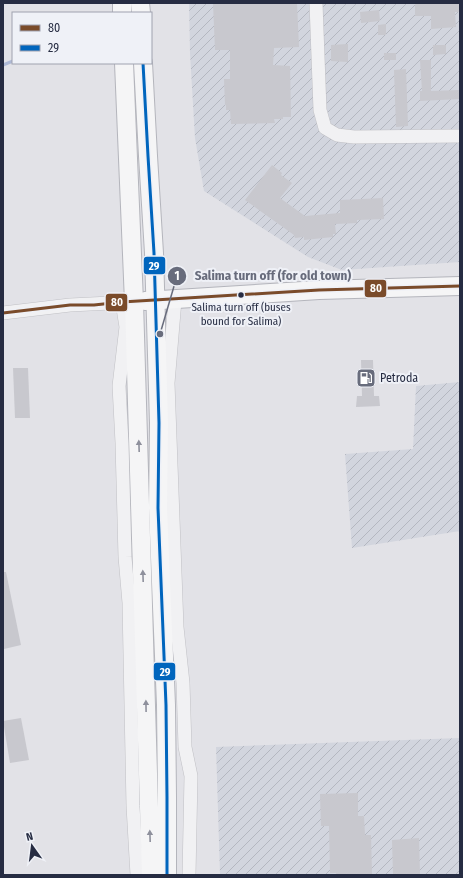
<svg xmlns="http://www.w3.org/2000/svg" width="463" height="878" font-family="'Fira Sans Condensed',sans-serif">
<defs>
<pattern id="industrial-furrows" width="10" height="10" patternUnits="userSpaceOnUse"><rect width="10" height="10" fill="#d2d5de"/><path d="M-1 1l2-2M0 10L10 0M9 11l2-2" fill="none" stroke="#b4b7c0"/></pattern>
</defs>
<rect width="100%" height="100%" fill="#e2e2e7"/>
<g fill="url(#industrial-furrows)">
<polygon points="189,3 460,3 460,262 342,270 308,257 204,191 195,138 190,53"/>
<polygon points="460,382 460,531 352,548 345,454 413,449 416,386"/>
<polygon points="460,738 460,875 220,875 216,747"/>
</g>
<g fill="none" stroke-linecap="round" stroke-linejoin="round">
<polyline stroke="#aeb9d5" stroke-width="3" points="3,65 13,61"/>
</g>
<g fill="#c8c8ce">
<polygon points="213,3 297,3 299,47 274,48 273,65 290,66 291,117 283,117 283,119 274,119 275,123 231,124 230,110 226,110 226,105 225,105 224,79 230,79 230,50 215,50"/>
<polygon points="415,3 460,3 460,12 455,12 456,27 431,29 431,16 415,16"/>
<polygon points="379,10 380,21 361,23 360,12"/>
<polygon points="386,24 386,35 378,35 378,25"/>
<polygon points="348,44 348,62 331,61 331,45"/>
<polygon points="433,45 446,45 446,54 433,55"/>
<rect x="384" y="53" width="12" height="7"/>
<polygon points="420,60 431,60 431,91 460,90 460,99 420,101 420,91 422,91"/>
<polygon points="406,69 408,126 396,127 394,70"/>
<polygon points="272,165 282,173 281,175 292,183 280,198 305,216 340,213 340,200 383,198 384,219 357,220 357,223 335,224 336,234 333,234 333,237 304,240 304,237 295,238 294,235 245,200"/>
<polygon points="361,360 373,360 374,396 379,396 380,406 356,407 357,396 362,396"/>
<polygon points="13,368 28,368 30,418 15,418"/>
<polygon points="3,572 6,572 21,645 4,649"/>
<polygon points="21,718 29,760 10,763 3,721"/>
<polygon points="358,793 358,816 364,816 365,835 371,835 372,875 336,875 336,873 330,873 329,826 321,826 320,794"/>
<polygon points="419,838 420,875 393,875 392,840"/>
</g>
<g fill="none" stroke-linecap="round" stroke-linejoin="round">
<defs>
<g id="minor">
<polyline points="316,3 320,110 325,128 337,135 354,137 460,136"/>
<polyline points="175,300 168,383 177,627 183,683 185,747 191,776 189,875"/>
<polyline points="122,302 126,327 119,386 122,443 125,557 129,603 133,806 137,875"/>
<polyline points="3,313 70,305 131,302"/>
</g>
<g id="highway">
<polyline points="122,3 122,13"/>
<polyline points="140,3 141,13"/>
<polyline points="124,63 134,302 151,875"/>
<polyline points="143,63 148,156 154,253 159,423 158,508 166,705 167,797 167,875"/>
<polyline points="145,301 319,290 460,286"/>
</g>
</defs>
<use href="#minor" stroke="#c0c0c5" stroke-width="14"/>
<use href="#highway" stroke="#b4b5bc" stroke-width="20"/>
<use href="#minor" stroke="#f1f1f3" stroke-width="13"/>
<use href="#highway" stroke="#f5f5f6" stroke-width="18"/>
<defs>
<polyline id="bus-1" points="3,313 70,305 94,305 122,302 319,290 460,286"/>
<polyline id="bus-2" points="143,63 148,156 154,253 159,423 158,508 166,705 167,797 167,875"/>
</defs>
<use href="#bus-1" stroke="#eff1f7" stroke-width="6"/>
<use href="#bus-2" stroke="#eff1f7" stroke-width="6"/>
<use href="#bus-1" stroke="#7a4b2a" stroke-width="3"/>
<use href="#bus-2" stroke="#0065bd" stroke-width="3"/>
</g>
<defs><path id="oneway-solid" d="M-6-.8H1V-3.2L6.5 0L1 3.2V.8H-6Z"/></defs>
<g fill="#8e909c">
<use href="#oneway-solid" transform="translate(139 446) rotate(-92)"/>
<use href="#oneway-solid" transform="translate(143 576) rotate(-92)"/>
<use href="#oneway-solid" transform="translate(146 706) rotate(-91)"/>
<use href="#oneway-solid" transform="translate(150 836) rotate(-92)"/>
</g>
<defs>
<symbol id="fuel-square" viewBox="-11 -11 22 22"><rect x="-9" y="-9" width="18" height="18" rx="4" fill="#686c7c" stroke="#eff1f7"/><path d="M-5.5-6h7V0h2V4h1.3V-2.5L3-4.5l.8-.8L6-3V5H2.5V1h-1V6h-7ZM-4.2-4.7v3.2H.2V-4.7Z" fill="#fff"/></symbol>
</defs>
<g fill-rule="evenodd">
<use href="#fuel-square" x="355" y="367" width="22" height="22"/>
</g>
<circle fill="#262c42" stroke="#eff1f7" stroke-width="1.5" cx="241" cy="295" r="3.5"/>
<g text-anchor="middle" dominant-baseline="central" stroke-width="4" stroke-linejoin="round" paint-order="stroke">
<g font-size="11" fill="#262c42" stroke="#eff1f7">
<text x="241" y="307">Salima turn off (buses<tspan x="241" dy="14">bound for Salima)</tspan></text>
</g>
<g font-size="12" fill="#262c42" stroke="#eff1f7" text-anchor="start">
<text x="380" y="378">Petroda</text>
</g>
</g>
<path fill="none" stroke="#686c7c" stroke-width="1.5" d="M160 334L177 276"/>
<g fill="#686c7c" stroke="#eff1f7" stroke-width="1.5">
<circle cx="160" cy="334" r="4"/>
<circle cx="177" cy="276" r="10"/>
</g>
<g font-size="12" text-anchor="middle" font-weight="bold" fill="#fff">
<text x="177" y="280">1</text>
</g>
<g font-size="13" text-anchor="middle" font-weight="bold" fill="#686c7c" stroke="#eff1f7" stroke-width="4" stroke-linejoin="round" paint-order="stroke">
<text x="273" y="280">Salima turn off (for old town)</text>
</g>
<g stroke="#eff1f7" stroke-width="1.5">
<rect x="143" y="256" width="23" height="19" rx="4" fill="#0065bd"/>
<rect x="364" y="279" width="23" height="19" rx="4" fill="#7a4b2a"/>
<rect x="105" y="293" width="23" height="19" rx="4" fill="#7a4b2a"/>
<rect x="153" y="662" width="23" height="19" rx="4" fill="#0065bd"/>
</g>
<g font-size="11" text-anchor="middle" font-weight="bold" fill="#fff">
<text x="154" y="270">29</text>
<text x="376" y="292">80</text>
<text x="117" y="306">80</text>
<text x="165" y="676">29</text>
</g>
<rect width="463" height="878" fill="none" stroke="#262c42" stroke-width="8"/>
<rect x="12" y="12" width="140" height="52" fill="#eff1f7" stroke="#9fa2af"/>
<rect x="20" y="25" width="20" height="6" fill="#7a4b2a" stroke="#9fa2af"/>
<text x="48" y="32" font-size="12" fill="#262c42">80</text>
<rect x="20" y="45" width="20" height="6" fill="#0065bd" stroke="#9fa2af"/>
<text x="48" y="52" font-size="12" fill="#262c42">29</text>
<g transform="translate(32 846) rotate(346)" stroke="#eff1f7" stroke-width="3" paint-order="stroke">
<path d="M0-3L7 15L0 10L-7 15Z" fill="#262c42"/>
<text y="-6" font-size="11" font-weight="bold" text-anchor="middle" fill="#262c42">N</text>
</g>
</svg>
